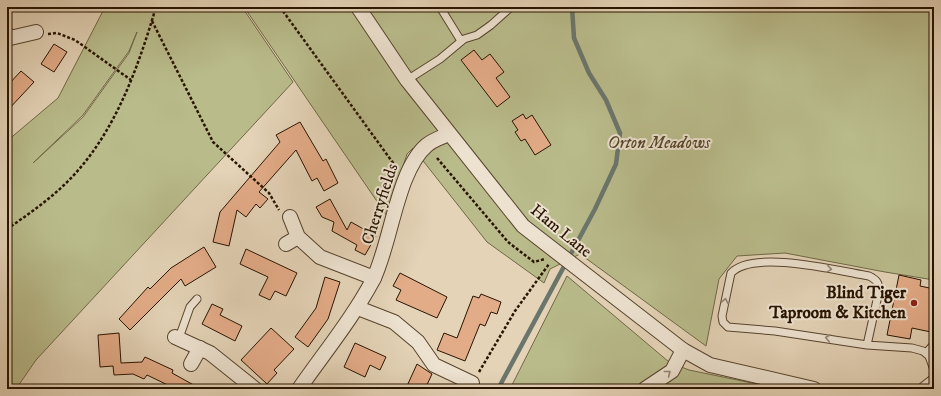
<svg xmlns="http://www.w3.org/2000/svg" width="941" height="396" font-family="'IM FELL DW Pica',serif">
<rect width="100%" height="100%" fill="#e4d3b7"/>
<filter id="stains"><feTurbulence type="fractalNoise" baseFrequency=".005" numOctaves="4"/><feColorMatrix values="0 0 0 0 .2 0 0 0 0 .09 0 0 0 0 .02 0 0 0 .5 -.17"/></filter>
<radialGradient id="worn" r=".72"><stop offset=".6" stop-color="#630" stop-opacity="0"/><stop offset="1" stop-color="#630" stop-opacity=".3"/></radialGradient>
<g fill="#b9bb8b" stroke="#706846" fill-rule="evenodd">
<path d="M 105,7 L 242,7 L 293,82 L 36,360 L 16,389 L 7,389 L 7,141 L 58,98 ZM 137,32 L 129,53 L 83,117 L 33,163 L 83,115 L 129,51 Z"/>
<polygon points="244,7 934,7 934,280 885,272 785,253 737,256 719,279 706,346 580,254 550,269 544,283 487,242 413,148 407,154 387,216"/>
<polygon points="567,276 669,362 689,370 781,389 510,389"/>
</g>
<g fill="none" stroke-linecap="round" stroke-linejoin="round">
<polyline stroke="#6a766c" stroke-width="4.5" points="498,389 595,209 616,164 620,133 606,100 589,73 574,38 572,7"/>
</g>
<g fill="#e3ac88" stroke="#281400">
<polygon points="54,44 67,52 54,72 41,64"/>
<polygon points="474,50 482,60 490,54 504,72 496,78 510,97 497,107 461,60"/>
<polygon points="21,71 34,82 7,111 7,86"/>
<polygon points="523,114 526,119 532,115 551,145 535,155 525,139 521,141 515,132 518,130 512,121"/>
<polygon points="300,122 323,161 326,159 338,183 324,191 317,178 312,181 296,150 259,192 268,199 260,208 256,204 246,217 237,210 229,246 213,242 220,212 280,142 276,135"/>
<polygon points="330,199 347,230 351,222 376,236 365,255 355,250 357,245 332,231 334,222 322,217 316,207"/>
<polygon points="204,247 216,267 185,286 181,279 130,330 119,319 148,287 150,289 171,268"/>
<polygon points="246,249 297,273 286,296 275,291 270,300 259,295 268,277 240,264"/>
<polygon points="400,273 447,297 437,318 396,300 401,290 393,286"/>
<polygon points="899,275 921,280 920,286 934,289 934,317 931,332 912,328 910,339 887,335"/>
<polygon points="325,277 340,282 328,319 308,347 295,337 316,308"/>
<polygon points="481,294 501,302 497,314 491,312 485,326 480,324 465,361 437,350 444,333 457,338 473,296 479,298"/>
<polygon points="212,304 223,309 220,315 242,326 235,341 202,324"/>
<polygon points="271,328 294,349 274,370 277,373 267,384 241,360"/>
<polygon points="119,333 121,363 142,362 145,357 173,370 172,373 201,389 176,389 147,375 144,379 133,374 114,375 113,366 100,367 98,335"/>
<polygon points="355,343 386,357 380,370 370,365 365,377 344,367"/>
<polygon points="417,364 432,374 425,389 414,389 407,386"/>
</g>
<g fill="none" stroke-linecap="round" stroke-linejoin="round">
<defs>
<g id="lane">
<polyline points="440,7 461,41"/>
<polyline points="407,80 440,59 464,39 477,35 491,25 511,7"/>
<polyline points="179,338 190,307 197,299"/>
<path d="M 867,345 L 879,291 C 879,283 877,280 869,276 C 839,271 753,249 731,273 L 722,316 L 723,322 L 728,327 L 775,331 L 867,345 L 912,348 L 923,351 L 929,356 L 934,370"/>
<polyline points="926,353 934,344"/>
</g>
<g id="street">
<polyline points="358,7 407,80 523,226 683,350 710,365 814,389"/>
<polyline points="7,34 10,38 36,32"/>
<polyline points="290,217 298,237 320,257 374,278"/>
<polyline points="286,244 298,237"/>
<polyline points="358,308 394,322 418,342 434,365 472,383"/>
<polyline points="175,337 210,353 255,389"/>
<polyline points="191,364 200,348"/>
<path d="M 299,389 C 324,353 352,319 373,280 C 391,244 397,170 427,145 C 433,140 442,137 449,134"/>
<polyline points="645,389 672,371 683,350"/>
<polyline points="925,389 934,382"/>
</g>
</defs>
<use href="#lane" stroke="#57442e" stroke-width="9"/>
<use href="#street" stroke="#57442e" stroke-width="16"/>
<g stroke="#281400" stroke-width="2.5" stroke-dasharray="3 2" stroke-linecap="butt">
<polyline points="280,7 396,167"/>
<polyline points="152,21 213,142 269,193 279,210"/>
<polyline points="48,34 57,33 75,40 131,80"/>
<polyline points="437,158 508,242 534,262 545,259"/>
<polyline points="7,217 13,225"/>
<path d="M 7,229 C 26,216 46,202 63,186 C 113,139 137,71 156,7"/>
<polyline points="479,372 515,311 549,264"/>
</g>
<use href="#lane" stroke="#ede2d0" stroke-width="7"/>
<use href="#street" stroke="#ede2d0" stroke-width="14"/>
</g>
<defs><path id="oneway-chevron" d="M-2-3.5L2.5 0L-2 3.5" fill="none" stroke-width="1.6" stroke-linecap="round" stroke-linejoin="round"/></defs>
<g stroke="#948572">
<use href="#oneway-chevron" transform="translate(829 269) rotate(9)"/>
<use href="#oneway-chevron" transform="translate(725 301) rotate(-79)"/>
<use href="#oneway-chevron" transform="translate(828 338) rotate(-170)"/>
<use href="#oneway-chevron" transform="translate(668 373) rotate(-38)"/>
</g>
<circle fill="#8f2418" stroke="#ede2d0" stroke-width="1.5" cx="914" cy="303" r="4"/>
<g text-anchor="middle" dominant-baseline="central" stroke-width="4" stroke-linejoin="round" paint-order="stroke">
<g font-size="17" font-style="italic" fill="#54462a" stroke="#ede2d0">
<text x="659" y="143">Orton Meadows</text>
</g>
<g font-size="17" fill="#281400" stroke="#ede2d0">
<text transform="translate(380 204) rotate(-72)">Cherryfields</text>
<text transform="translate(561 231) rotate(39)">Ham Lane</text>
</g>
<g font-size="17" font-weight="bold" fill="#281400" stroke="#ede2d0" text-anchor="end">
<text x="906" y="293">Blind Tiger<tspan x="906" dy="20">Taproom &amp; Kitchen</tspan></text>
</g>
</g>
<rect width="941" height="396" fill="none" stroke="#e4d3b7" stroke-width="24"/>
<rect x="8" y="8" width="925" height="380" fill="none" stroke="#281400" stroke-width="2"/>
<rect x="12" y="12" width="917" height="372" fill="none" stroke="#281400"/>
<rect width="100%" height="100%" filter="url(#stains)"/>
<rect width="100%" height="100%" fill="url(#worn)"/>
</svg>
